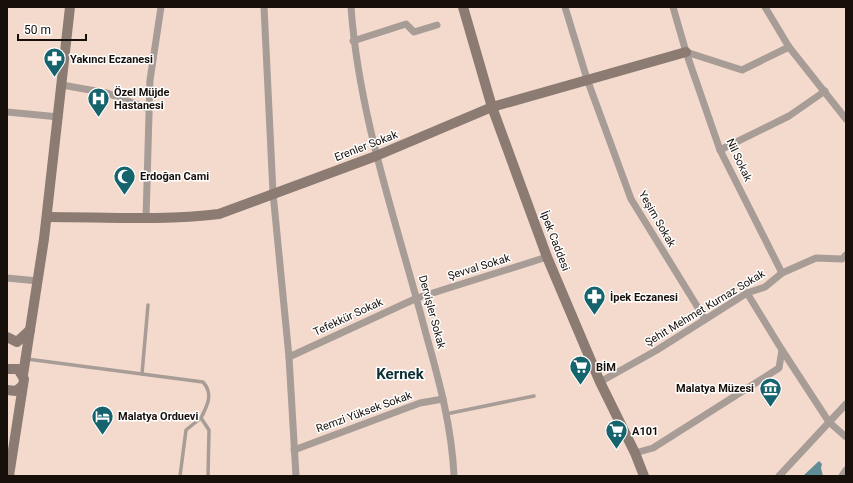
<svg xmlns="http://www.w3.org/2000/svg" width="853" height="483" font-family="Roboto,sans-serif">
<rect width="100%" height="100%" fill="#f4dacc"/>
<polygon fill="#618d98" points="819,461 822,464 821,468 823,476 803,476"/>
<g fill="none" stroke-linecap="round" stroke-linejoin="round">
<g stroke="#a79c96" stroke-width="3.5">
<path d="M 27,359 L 203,382 C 214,394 207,406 201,418"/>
<polyline points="142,374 148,305"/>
<polyline points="446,414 534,396"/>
<polyline points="180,476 186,430 201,418 209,430 208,476"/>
</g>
<g stroke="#a79c96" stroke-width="7">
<polyline points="264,7 273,193 289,357 296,476"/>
<path d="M 351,7 C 359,119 398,226 426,334 C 439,380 452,428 454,476"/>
<polyline points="565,7 587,79 631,199 705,319"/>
<polyline points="673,7 686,52 720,150 782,273"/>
<polyline points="765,7 789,47 846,119"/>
<polyline points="353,41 406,24 414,32 437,25"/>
<polyline points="686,52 742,70 789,47"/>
<polyline points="62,85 107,93 149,109"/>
<polyline points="7,112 59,117"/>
<polyline points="720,150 789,116 825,91"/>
<polyline points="146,218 150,80 161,7"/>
<polyline points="7,278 38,281"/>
<polyline points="782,350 829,422 846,437"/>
<polyline points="289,357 417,298 547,257"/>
<polyline points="600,382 657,350 747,293 765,287 782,273 816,258 842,259 846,255"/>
<polyline points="294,450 420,403 443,399"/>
<polyline points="635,453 653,448 779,368 782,350 747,293"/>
<polyline points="779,476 846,404"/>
<polyline points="842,476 846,470"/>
</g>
<g stroke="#8b7b72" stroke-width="10">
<polyline points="463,7 492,107 547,257 600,382 635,453 644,476"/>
<path d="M 47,217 C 104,217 162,221 219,214 L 376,156 L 492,107 L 686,52"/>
<polyline points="7,337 17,342 30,330"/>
<polyline points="7,369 18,369 24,379 9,476"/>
<polyline points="23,375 44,239 70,7"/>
<polyline points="7,390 16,391 22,386"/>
</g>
</g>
<defs>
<symbol id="pharmacy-pin" viewBox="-11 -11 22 30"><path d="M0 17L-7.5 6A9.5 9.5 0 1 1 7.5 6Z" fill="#15636c" stroke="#fff"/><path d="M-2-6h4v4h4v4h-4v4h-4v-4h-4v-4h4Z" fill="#fff"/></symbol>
<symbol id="hospital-pin" viewBox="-11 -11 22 30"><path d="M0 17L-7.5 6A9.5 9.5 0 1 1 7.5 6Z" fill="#15636c" stroke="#fff"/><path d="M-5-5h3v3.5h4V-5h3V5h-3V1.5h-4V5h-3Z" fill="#fff"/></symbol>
<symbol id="mosque-pin" viewBox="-11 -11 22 30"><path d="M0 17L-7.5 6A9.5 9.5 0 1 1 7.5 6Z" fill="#15636c" stroke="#fff"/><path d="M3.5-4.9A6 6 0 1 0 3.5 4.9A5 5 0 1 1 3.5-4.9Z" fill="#fff"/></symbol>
<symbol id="supermarket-pin" viewBox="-11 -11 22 30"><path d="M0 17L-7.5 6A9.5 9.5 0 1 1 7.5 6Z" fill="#15636c" stroke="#fff"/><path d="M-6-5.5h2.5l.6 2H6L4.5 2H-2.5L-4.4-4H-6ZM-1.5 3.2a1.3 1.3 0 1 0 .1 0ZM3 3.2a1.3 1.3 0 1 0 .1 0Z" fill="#fff"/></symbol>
<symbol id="museum-pin" viewBox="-11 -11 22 30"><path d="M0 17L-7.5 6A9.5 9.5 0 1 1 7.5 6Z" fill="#15636c" stroke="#fff"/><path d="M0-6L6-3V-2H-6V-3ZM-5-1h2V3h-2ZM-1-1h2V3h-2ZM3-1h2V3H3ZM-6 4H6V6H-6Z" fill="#fff"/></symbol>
<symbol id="hotel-pin" viewBox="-11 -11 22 30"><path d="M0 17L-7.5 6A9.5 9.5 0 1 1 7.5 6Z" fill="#15636c" stroke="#fff"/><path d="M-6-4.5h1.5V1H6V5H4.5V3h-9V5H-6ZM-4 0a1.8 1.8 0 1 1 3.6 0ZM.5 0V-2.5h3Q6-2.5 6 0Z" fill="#fff"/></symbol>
</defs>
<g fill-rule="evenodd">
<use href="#pharmacy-pin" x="42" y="46" width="25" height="34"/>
<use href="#hospital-pin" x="86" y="86" width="25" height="34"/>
<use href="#mosque-pin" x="112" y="164" width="25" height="34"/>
<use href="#pharmacy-pin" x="582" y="284" width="25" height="34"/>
<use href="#supermarket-pin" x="568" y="354" width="25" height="34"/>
<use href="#museum-pin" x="758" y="376" width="25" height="34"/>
<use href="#hotel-pin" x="90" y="404" width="25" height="34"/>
<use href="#supermarket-pin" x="604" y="418" width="25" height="34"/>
</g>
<g text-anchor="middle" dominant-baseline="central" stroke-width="3" stroke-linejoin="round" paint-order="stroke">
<g font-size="11" font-weight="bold" fill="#170f0a" stroke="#fff" text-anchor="start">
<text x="70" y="59">Yakıncı Eczanesi</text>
<text x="114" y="92">Özel Müjde<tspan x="114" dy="13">Hastanesi</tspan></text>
<text x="140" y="176">Erdoğan Cami</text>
<text x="610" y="297">İpek Eczanesi</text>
<text x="596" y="367">BİM</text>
<text x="754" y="388" text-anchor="end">Malatya Müzesi</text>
<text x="118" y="416">Malatya Orduevi</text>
<text x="632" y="431">A101</text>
</g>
<g font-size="11" fill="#170f0a" stroke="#fff">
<text transform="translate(366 146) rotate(-21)">Erenler Sokak</text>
<text transform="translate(739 160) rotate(65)">Nil Sokak</text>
<text transform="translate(657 219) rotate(60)">Yeşim Sokak</text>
<text transform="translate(555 241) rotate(69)">İpek Caddesi</text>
<text transform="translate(479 267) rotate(-17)">Şevval Sokak</text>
<text transform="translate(705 308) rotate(-31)">Şehit Mehmet Kurnaz Sokak</text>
<text transform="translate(432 312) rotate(75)">Dervişler Sokak</text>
<text transform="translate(348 317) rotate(-25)">Tefekkür Sokak</text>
<text transform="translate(364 412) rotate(-20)">Remzi Yüksek Sokak</text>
</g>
<g font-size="15" font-weight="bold" fill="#0d3035" stroke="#fff">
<text x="400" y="374">Kernek</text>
</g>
</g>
<rect width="853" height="483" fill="none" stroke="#170f0a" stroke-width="16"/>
<path d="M18 34v6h68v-6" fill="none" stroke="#170f0a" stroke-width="2"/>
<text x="24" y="34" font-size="12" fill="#170f0a" stroke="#ffffff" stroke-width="3" paint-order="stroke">50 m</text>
</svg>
